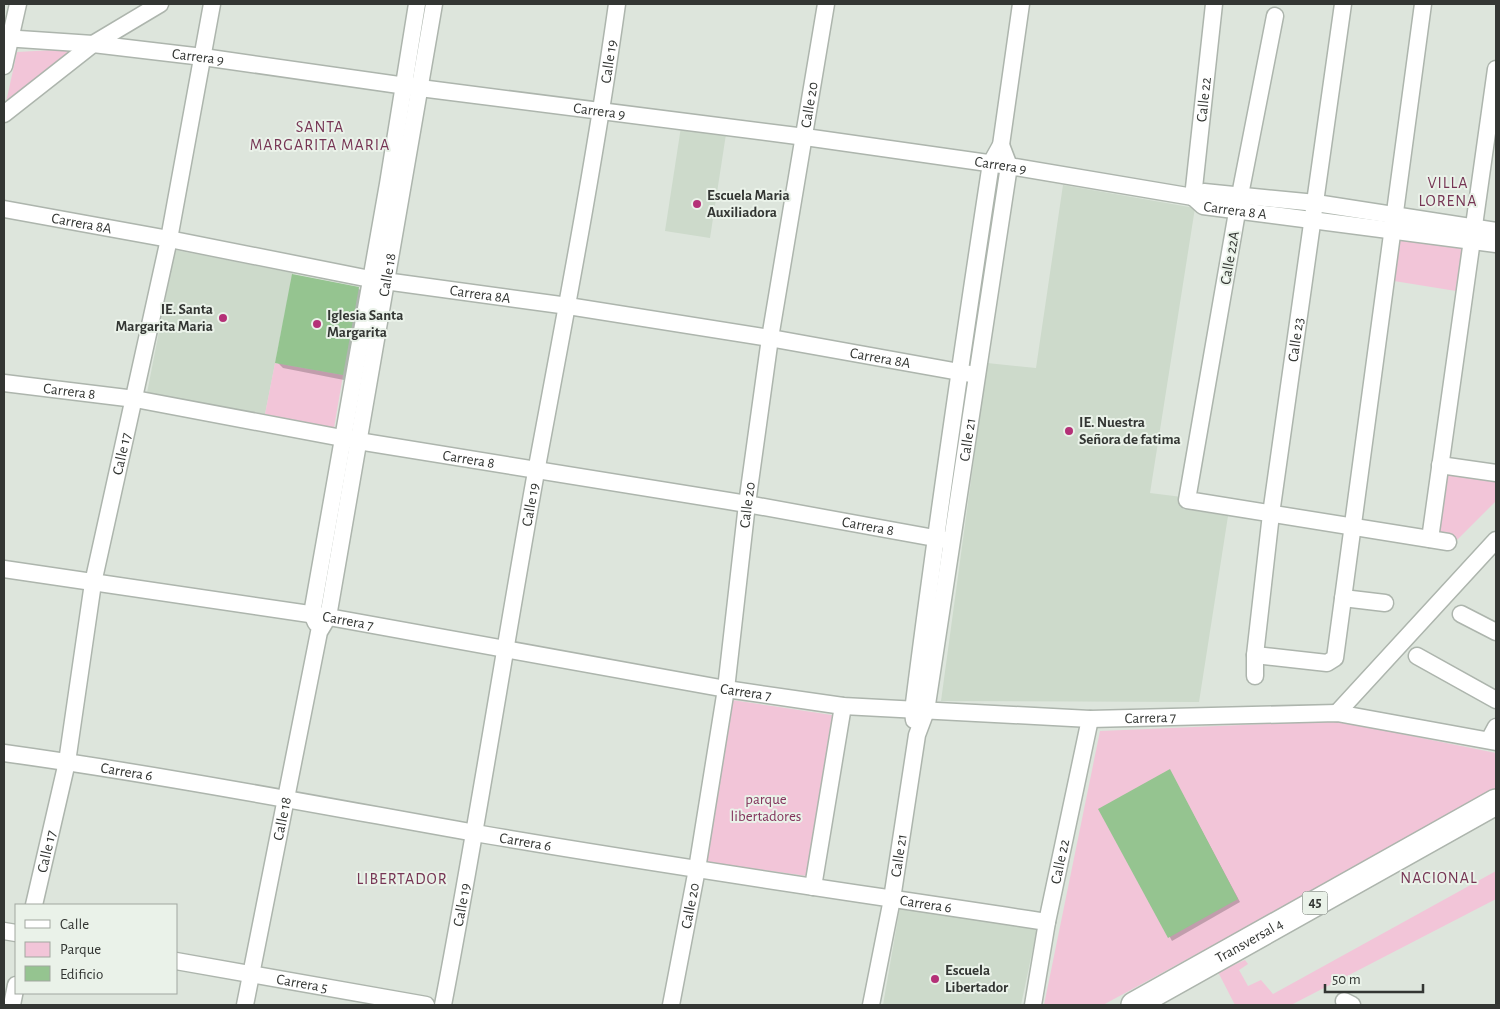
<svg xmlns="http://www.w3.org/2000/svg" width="1500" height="1009" font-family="'Alegreya Sans',sans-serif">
<rect width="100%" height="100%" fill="#dde5dc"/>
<g fill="#cddacb">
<polygon points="681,127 726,134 710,238 665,231"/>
<polygon points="1063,185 1195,208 1150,493 1182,497 1183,509 1228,516 1199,702 941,701 987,363 1036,368"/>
<polygon points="175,250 293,273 265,414 147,393"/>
<polygon points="900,907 1037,929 1021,1005 883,1005"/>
</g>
<g fill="#f2c5d8">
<polygon points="72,49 5,107 17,52"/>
<polygon points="1401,232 1463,241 1456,291 1394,281"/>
<polygon points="275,363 343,375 334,428 265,414"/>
<polygon points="1447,472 1496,482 1496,501 1456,541 1436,537"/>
<polygon points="732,700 832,715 807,876 706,862"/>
<polygon points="1337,721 1496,753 1496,791 1103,1005 1044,1005 1100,731"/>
<polygon points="1496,871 1496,899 1291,1005 1235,1005 1218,972 1245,960 1248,964 1239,970 1248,986 1261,980 1273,994"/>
</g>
<g fill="#0003">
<polygon points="358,288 365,295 349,381 283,368 277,362"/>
<polygon points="1170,771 1240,902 1172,941 1100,810"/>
</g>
<g fill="#95c490">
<polygon points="292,274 359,287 343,375 275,363"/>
<polygon points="1170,769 1238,899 1168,938 1098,809"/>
</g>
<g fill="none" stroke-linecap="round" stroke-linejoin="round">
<defs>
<g id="minor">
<polyline points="1275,16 1240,195 1187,500 1448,542"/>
<path id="s1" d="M 4,38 L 93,44 L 203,57 L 420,88 L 805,137 L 1009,166 L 1193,197"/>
<polyline points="4,66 18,4"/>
<polyline points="4,114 93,44 160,4"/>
<path id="s2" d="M 1193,197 L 1203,206 L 1496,244"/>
<polyline points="1193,197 1204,192 1316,203 1496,231"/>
<path id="s3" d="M 1193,197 L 1214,4"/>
<path id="s4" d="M 4,209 L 169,239 L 370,279 L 568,306 L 770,338 L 976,375"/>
<path id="s5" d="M 4,383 L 135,399 L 358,441 L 747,504 L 951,541"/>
<polyline points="1440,465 1496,473"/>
<polyline points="1430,539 1496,69"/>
<path id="s6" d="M 4,569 L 323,616 L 726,689 L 843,706 L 1090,719 L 1337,713 L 1496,742"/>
<polyline points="1343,598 1385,603"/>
<polyline points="1461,614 1496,632"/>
<polyline points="316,623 312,614 388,184 417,4"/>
<polyline points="1255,655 1327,663 1335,658 1423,4"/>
<polyline points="1417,656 1496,700"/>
<path id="s7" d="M 1255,676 L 1255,655 L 1271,514 L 1343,4"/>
<polyline points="1337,713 1496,540"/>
<path d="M 914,720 L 913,711 C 936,528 963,346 991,163 L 1001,145 L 1021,4"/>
<polyline points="1489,740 1496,727"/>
<path id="s8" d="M 4,753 C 162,775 318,805 475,833 C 665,866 857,893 1047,922"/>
<polyline points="813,887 843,706"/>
<path id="s9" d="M 34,905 L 67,762 L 93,583 L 169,239 L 212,4"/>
<polyline points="4,931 16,933"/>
<path id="s10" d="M 176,961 L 426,1005"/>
<polyline points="1344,1001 1352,1005"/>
<polyline points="12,1005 16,985"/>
<path id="s11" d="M 245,1005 L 319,632 L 328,617 L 434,4"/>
<path id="s12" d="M 443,1005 C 477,828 504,650 536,472 C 565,316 595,161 617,4"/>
<path id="s13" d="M 671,1005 L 697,869 L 726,689 L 747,504 L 770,338 L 826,4"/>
<path id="s14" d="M 871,1005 L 892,899 L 917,735 L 926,711 L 1009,166 L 1001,145"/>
<path id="s15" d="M 1033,1005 L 1047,922 L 1090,719"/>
</g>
<g id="primary">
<path id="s16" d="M 1134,1005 L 1496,802"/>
</g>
</defs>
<use href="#minor" stroke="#adb5ad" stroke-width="19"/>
<use href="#primary" stroke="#adb5ad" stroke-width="28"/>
<use href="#minor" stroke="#fff" stroke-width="16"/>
<use href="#primary" stroke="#fff" stroke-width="25"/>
</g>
<g fill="#b43077" stroke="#eaf2e9" stroke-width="2">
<circle cx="697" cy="204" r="5"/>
<circle cx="223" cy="318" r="5"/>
<circle cx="317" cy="324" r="5"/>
<circle cx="1069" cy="431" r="5"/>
<circle cx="935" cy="979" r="5"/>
</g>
<g text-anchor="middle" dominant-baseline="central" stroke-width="4" stroke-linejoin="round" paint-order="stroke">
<rect fill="#eaf2e9" stroke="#6a6e6a" stroke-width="1" x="1302.5" y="891.5" width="25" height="23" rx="4"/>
<g font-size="14" font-weight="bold" fill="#333633">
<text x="1315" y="903">45</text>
</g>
<g font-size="15" fill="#333633" stroke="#eaf2e9">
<text stroke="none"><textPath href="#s1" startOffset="195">Carrera 9</textPath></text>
<text stroke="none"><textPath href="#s12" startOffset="958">Calle 19</textPath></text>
<text stroke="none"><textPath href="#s3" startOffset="98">Calle 22</textPath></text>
<text stroke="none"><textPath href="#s13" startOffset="911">Calle 20</textPath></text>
<text stroke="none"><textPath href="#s1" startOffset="600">Carrera 9</textPath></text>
<text stroke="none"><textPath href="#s1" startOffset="1005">Carrera 9</textPath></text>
<text stroke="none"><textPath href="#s2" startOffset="46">Carrera 8 A</textPath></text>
<text stroke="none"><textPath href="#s4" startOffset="79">Carrera 8A</textPath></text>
<text transform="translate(1230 258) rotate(-80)">Calle 22A</text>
<text stroke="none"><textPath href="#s11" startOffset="745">Calle 18</textPath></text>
<text stroke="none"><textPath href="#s4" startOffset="484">Carrera 8A</textPath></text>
<text stroke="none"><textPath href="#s7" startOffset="339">Calle 23</textPath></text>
<text stroke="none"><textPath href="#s4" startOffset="889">Carrera 8A</textPath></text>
<text stroke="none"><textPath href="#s5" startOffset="66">Carrera 8</textPath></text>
<text stroke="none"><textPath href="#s14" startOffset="574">Calle 21</textPath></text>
<text stroke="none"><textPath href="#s9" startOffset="460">Calle 17</textPath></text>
<text stroke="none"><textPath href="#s5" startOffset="471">Carrera 8</textPath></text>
<text stroke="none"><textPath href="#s13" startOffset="506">Calle 20</textPath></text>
<text stroke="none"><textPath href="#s12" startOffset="508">Calle 19</textPath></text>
<text stroke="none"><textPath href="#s5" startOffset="876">Carrera 8</textPath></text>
<text stroke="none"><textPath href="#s6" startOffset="348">Carrera 7</textPath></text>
<text stroke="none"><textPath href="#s6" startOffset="752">Carrera 7</textPath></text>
<text stroke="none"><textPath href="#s6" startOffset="1158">Carrera 7</textPath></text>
<text stroke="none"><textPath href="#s8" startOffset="124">Carrera 6</textPath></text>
<text stroke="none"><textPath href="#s11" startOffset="190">Calle 18</textPath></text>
<text stroke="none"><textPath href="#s8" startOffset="529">Carrera 6</textPath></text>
<text stroke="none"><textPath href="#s9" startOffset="55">Calle 17</textPath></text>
<text stroke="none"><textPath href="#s14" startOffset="152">Calle 21</textPath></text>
<text stroke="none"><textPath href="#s15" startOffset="146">Calle 22</textPath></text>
<text stroke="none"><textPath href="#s12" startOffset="102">Calle 19</textPath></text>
<text stroke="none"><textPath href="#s8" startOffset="934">Carrera 6</textPath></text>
<text stroke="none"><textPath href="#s13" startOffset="101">Calle 20</textPath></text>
<text stroke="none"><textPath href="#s16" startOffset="132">Transversal 4</textPath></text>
<text stroke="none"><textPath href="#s10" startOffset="128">Carrera 5</textPath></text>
</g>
<g font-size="15" font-weight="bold" fill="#333633" stroke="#eaf2e9" text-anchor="start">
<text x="707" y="195">Escuela Maria<tspan x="707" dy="17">Auxiliadora</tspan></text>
<text x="213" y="309" text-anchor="end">IE. Santa<tspan x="213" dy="17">Margarita Maria</tspan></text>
<text x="327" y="315">Iglesia Santa<tspan x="327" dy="17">Margarita</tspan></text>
<text x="1079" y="422">IE. Nuestra<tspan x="1079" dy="17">Señora de fatima</tspan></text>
<text x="945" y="970">Escuela<tspan x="945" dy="17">Libertador</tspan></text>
</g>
<g font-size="15" fill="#83345c" stroke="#eaf2e9">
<text x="766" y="799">parque<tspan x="766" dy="17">libertadores</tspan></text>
</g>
<g font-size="16" letter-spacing="1" fill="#763554" stroke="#eaf2e9">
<text x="320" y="127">SANTA<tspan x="320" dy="18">MARGARITA MARIA</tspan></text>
<text x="1448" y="183">VILLA<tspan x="1448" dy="18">LORENA</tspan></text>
<text x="1439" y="878">NACIONAL</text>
<text x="402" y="879">LIBERTADOR</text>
</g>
</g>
<rect width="1500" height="1009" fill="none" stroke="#333633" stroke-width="10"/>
<rect x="15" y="904" width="162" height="90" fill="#eaf2e9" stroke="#a1a7a0"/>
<rect x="25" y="920" width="25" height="8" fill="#ffffff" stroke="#a1a7a0"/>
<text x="60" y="929" font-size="15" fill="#333633">Calle</text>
<rect x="25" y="942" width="25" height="15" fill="#f2c5d8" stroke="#a1a7a0"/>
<text x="60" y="954" font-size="15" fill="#333633">Parque</text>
<rect x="25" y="966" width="25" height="15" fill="#95c490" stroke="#a1a7a0"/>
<text x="60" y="979" font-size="15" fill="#333633">Edificio</text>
<path d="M1325 984v8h98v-8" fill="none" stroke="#333633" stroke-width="2.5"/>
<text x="1332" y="984" font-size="15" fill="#333633" stroke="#eaf2e9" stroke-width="4" paint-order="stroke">50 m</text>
</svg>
